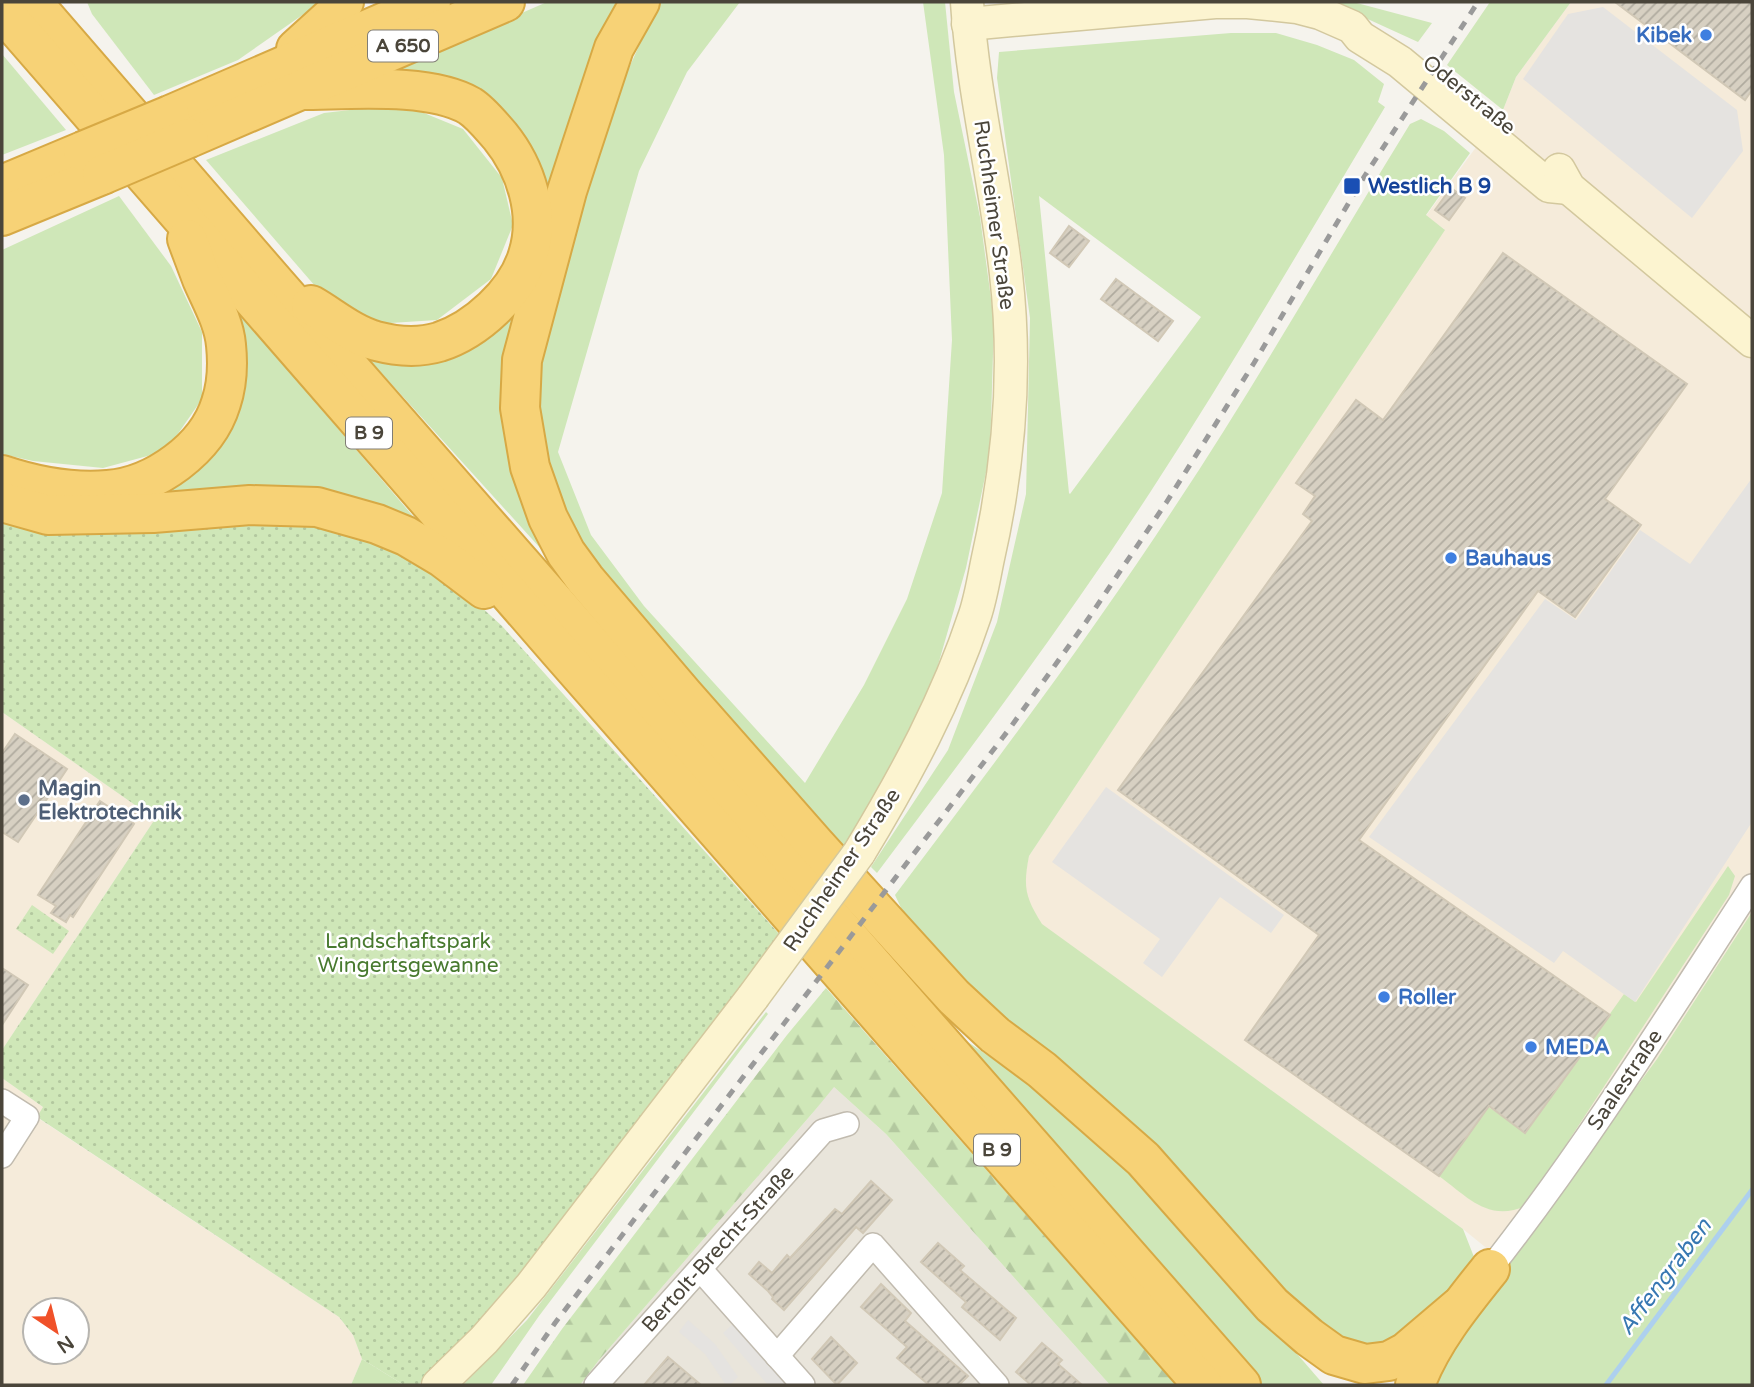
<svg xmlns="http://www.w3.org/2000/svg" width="1754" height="1387" font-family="'Varela Round',sans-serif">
<defs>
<pattern id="forest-firs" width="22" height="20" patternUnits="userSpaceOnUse" patternTransform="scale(1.75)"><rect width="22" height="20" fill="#cfe7b8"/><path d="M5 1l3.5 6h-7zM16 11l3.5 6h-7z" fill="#b3c89f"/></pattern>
<pattern id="park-dots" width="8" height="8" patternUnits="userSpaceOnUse" patternTransform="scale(1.75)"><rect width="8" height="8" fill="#cfe7b8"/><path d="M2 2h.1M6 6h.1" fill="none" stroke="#b3c89f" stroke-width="1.8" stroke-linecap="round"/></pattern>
<pattern id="building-hatch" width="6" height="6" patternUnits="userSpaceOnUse" patternTransform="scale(1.75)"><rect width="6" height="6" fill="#d7d0c2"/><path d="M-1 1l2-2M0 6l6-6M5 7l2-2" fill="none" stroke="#b0ab9f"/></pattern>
</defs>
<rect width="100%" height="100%" fill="#f5f3ed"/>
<polygon fill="#e9e5db" points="833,1086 886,1134 1110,1385 580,1385 599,1360 816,1109"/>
<g fill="#f5ebda" fill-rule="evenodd">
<polygon points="1571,2 1752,2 1752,912 1657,1059 1506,1264 1463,1229 1041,924 1028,901 1024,880 1029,856 1444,229 1426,216 1503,110 1516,77"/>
<polygon points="2,712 155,819 2,1050"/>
<path d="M 2,1078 L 43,1107 L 38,1118 L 339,1317 L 353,1335 L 362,1359 L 351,1385 L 2,1385 ZM 35,1310 L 77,1310 L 77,1352 L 35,1352 Z"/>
</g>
<g fill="#cfe7b8" fill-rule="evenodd">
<polygon points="87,2 321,2 238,60 154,95 92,14"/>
<polygon points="547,2 624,2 516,331 570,581 357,346 397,356 517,291 525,157 376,77"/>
<polygon points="659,2 740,2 687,72 639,171 558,452 591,535 644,606 805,783 864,685 907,599 942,493 952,340 944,155 923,2 945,2 954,92 980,217 994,321 990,453 966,568 936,672 872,810 839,855 594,572 546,483 535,379 613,103"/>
<polygon points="1318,2 1353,2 1432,23 1418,42 1337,5"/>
<polygon points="1490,2 1571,2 1516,77 1503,110 1447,65"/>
<path d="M 1231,33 L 1276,33 L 1317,45 L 1354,60 L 1384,84 L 1378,102 L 1385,107 C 1308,235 1233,365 1151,491 C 1065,623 971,748 877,873 L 871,867 L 948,750 L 997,622 L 1026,494 L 1030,318 L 997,78 L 999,52 ZM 1039,196 L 1201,317 L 1070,494 L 1069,493 Z"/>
<polygon points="2,54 66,130 2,155"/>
<polygon points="402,104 463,129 502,178 513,225 491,279 437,320 375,324 328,301 206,160 324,113"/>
<path d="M 1421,119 L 1444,131 L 1470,153 L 1426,215 L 1445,230 L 1029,856 C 1023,887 1025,897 1042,924 L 1463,1229 L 1474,1257 L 1467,1277 L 1421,1336 L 1358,1354 L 1318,1337 L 1186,1178 L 1063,1067 L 983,1012 L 916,940 L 895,895 C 991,768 1087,641 1174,508 C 1257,383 1331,252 1410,124 Z"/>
<polygon points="119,196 171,266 202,332 202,399 166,451 103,468 33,461 2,454 2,250"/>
<polygon points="224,295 429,535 90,497 203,449"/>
<path d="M 1728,866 L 1735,876 L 1729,895 L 1526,1206 C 1488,1222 1469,1198 1439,1176 L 1487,1106 L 1526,1132 L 1624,994 L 1636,1002 Z"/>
<polygon points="1752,912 1752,1385 1424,1385 1506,1264 1657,1059"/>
<polygon points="766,1012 768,1014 539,1316 491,1385 463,1385 527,1320"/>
<polygon points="938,1022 1057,1102 1111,1147 1213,1257 1324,1385 1255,1385"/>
<polygon points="362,1359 404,1385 351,1385"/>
</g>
<polygon fill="url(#forest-firs)" points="826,988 1176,1385 1110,1385 886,1134 834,1087 816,1109 599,1360 580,1385 523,1385 562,1329 787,1035"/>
<g fill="url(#park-dots)">
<polygon points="2,515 307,525 364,537 409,555 455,583 502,626 780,935 518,1282 463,1343 418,1385 404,1385 362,1359 353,1335 339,1317 37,1117 43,1107 2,1078 2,1050 155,819 2,712"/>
<polygon points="32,905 69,931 53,954 16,929"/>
</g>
<g fill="#e5e3e0">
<polygon points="1603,7 1737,110 1743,151 1692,218 1523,79 1568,14"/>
<polygon points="1752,478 1752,822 1635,1002 1563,951 1554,963 1369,837 1545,599 1576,620 1640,530 1690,564"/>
<polygon points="1106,787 1284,915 1271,933 1220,897 1162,977 1143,963 1160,939 1052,862"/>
<polygon points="688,1320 715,1344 738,1377 730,1385 726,1385 705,1354 679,1332"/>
<polygon points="735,1322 790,1385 768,1385 723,1333"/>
</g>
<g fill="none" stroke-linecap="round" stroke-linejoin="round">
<polyline stroke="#add0ee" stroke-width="5" points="1606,1385 1752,1190"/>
</g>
<g fill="url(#building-hatch)" stroke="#d1c8b6" stroke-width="2">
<polygon points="1615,2 1752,2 1752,90 1745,100"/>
<polygon points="1451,188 1465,198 1449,220 1435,210"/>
<polygon points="1069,226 1089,241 1069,267 1050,253"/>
<polygon points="1503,253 1687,384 1605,499 1641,525 1575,617 1538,591 1359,840 1610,1015 1525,1133 1489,1106 1439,1176 1245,1040 1319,935 1118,790 1312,521 1303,514 1315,496 1296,483 1356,400 1383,420"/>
<polygon points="1116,279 1173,321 1158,341 1101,299"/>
<polygon points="15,734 67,769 18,842 2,832 2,753"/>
<polygon points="100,801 118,813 123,806 137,815 132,822 134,824 73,917 70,915 66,922 51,913 56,906 38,895"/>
<polygon points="2,968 28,985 2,1025"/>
<polygon points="871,1181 892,1200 863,1233 856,1227 784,1310 772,1299 773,1297 768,1291 749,1274 759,1262 772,1273 787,1255 790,1258 835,1209 842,1214"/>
<polygon points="938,1243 964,1266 960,1270 1016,1318 1000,1340 962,1307 966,1302 921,1262"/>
<polygon points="881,1284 911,1313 905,1321 968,1376 959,1385 929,1385 897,1358 907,1347 861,1307"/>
<polygon points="831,1337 857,1363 837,1385 812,1359"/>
<polygon points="1042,1343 1062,1360 1058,1364 1082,1385 1031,1385 1016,1372"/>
<polygon points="668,1357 701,1385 644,1385"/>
</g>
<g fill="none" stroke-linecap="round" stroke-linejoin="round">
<defs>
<g id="street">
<polyline points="2,1101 27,1117 2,1156"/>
<polyline points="700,1269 803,1385"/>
<path d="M 1490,1269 C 1586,1147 1668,1015 1752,886"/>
<polyline points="777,1356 873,1245 997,1385"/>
<polyline points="596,1385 823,1131 847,1124"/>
</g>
<g id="secondary">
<polyline points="968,24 1215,2 1248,2 1297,7 1320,13 1352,27 1360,37 1400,62 1549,186 1569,188"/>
<polyline points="1559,170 1569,188 1752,341"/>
<path d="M 859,853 C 905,777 947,700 975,615 C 981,597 984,577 988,558 C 1009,465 1017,369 1006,274 C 996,183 973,94 967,2"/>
<polyline points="438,1385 484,1340 531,1286 753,997"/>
</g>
<g id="highway">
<polyline points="32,2 276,284 1241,1385"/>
<polyline points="640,2 614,48 581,148 567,191 522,360 520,408 530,467 548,518 566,553 585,579 683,694 815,844 954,997 995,1035 1042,1070 1143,1159 1272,1305 1309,1337 1334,1355 1365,1364 1389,1361 1406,1352 1459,1307"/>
<polyline points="2,11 561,653 1203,1385"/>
<polyline points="296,49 338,11 344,2"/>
<path d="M 301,90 C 348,90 429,82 470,106 C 481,113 491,126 500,136 C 526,168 541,214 528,255 C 517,293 476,330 439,342 C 419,348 395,346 376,341 C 351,334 332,317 311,305"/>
<polyline points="170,115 431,2"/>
<polyline points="189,138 505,2"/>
<polyline points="2,185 83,151"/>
<polyline points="2,216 102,175"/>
<path d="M 2,475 C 35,486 73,493 108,490 C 155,486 207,449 221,403 C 227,385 228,364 226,345 C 224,322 211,300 202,279 C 197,266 192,252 187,239"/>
<polyline points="2,502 48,515 153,513 250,505 317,507 377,524 406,536 443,558 484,589"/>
<path d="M 1415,1385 C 1431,1342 1461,1305 1490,1269"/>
</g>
</defs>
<use href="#street" stroke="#c1bbaf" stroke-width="26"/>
<use href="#secondary" stroke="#d3c89e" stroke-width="35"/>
<use href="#highway" stroke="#d7a945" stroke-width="42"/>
<use href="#street" stroke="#fff" stroke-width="23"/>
<use href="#secondary" stroke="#fcf4d0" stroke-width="32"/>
<use href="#highway" stroke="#f7d276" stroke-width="38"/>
<polyline stroke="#9a9a9a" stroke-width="5" stroke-dasharray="9 9" stroke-linecap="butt" points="512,1385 555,1323 1010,728 1086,622 1166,503 1254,363 1364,177 1478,2"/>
<defs>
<polyline id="secondary-bridge" points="753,997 859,853"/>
<g id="highway-bridge">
<polyline points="83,151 170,115"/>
<polyline points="102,175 189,138"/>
</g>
</defs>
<use href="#secondary-bridge" stroke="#d3c89e" stroke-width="35" stroke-linecap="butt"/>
<use href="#highway-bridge" stroke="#d7a945" stroke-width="42" stroke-linecap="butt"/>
<use href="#secondary-bridge" stroke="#fcf4d0" stroke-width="32"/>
<use href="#highway-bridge" stroke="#f7d276" stroke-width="38"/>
</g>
<g fill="#3f7fe0" stroke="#fff" stroke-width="2.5">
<circle cx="1706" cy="35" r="7"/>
<circle cx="1451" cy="558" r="7"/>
<circle cx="1384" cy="997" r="7"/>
<circle cx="1531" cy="1047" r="7"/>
</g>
<rect fill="#1a4fb4" stroke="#fff" stroke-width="2.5" x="1343" y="177" width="18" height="18" rx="3.5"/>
<circle fill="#5c6f8a" stroke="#fff" stroke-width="2.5" cx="24" cy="800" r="7"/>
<g text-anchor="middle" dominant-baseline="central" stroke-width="5" stroke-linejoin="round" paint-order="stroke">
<g fill="#fff" stroke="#807d75" stroke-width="2">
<rect x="368" y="30.5" width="70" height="31" rx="5"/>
<rect x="346" y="417.5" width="46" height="31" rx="5"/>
<rect x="974" y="1134.5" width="46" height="31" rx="5"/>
</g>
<g font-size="19" font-weight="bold" fill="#4a453a">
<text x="403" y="46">A 650</text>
<text x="369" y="433">B 9</text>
<text x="997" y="1150">B 9</text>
</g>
<g font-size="21" font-weight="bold" fill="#366cbe" stroke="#fff" text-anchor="start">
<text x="1692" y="35" text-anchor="end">Kibek</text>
<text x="1465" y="558">Bauhaus</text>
<text x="1398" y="997">Roller</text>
<text x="1545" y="1047">MEDA</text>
</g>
<g font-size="21" fill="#4a453a" stroke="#fff">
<text transform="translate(1469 95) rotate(39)">Oderstraße</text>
<text transform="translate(994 215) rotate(82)">Ruchheimer Straße</text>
<text transform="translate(842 870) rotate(-56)">Ruchheimer Straße</text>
<text transform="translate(1625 1080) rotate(-56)">Saalestraße</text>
<text transform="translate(718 1249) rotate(-48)">Bertolt-Brecht-Straße</text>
</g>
<g font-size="21" font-weight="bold" fill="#164399" stroke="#fff" text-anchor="start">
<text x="1368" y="186">Westlich B 9</text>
</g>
<g font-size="21" font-weight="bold" fill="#4e5e75" stroke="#fff" text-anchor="start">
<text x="38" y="788">Magin<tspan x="38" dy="24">Elektrotechnik</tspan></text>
</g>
<g font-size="21" fill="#487a2f" stroke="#fff">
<text x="408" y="941">Landschaftspark<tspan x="408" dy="24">Wingertsgewanne</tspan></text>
</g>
<g font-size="23" font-style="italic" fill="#3778b2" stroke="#fff">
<text transform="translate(1665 1277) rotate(-53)">Affengraben</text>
</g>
</g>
<rect width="1754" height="1387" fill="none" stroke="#4a453a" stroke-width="7"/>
<g transform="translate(56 1331) rotate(145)"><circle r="33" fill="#ffffff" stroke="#b7b5b0" stroke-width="2"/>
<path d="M0-5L12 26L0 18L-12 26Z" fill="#f05129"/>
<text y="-10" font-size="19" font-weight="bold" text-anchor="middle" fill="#4a453a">N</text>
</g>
</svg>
